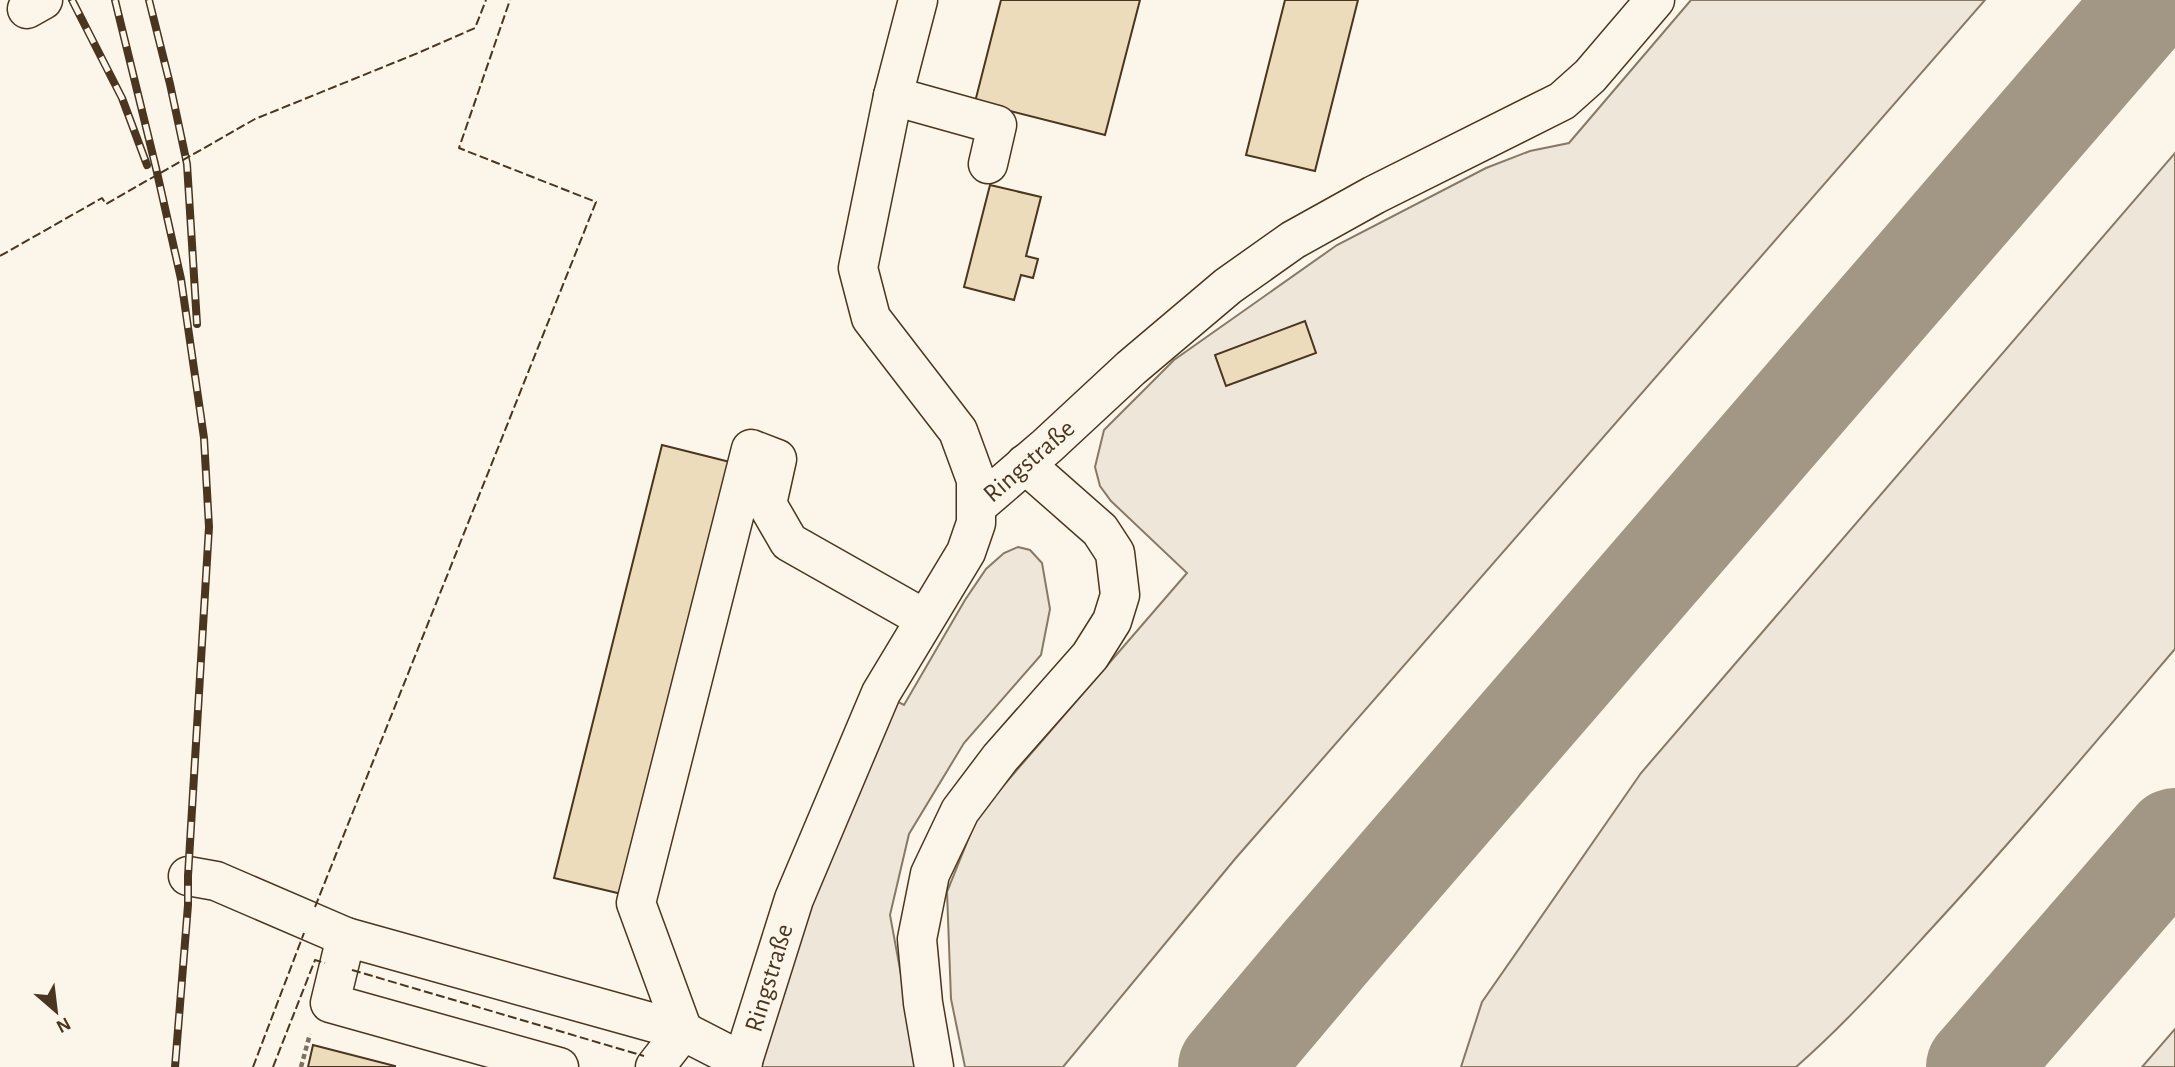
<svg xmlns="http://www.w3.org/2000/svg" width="2175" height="1067" font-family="'Alegreya Sans',sans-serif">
<rect width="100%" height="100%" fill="#fbf6e9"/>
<g fill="#ede6d9" stroke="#887966" stroke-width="2">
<polygon points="1691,0 1985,0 1235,859 1063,1067 965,1067 951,999 947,892 978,815 1187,573 1111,501 1100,486 1095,467 1104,430 1174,360 1337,245 1486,168 1530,151 1569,143"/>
<path d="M 2175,153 L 2175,649 C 2094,744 2014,839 1930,930 C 1887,977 1844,1025 1796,1067 L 1461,1067 L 1482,1002 L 1641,773 Z"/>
<polygon points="1018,547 1030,550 1042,563 1050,609 1041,655 964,743 909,834 890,915 918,1067 741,1067 881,693 904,705 965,600 986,569 1004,553"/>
<polygon points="2175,1029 2175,1067 2142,1067"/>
</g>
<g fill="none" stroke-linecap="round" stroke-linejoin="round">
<g stroke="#a29684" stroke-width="102">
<polyline points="1229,1067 1325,953 2149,0"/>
<polyline points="1977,1067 2175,839"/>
</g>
</g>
<g fill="#ecdcbc" stroke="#4a3520" stroke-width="2">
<polygon points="1001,0 1140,0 1105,135 975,102"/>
<polygon points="1285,0 1358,0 1315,171 1246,155"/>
<polygon points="990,185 1041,197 1026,256 1038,259 1033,278 1021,275 1014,300 964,287"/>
<polygon points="1305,321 1316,353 1226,386 1215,355"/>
<polygon points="662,445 734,463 626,895 554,878"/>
<polygon points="313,1045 395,1066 395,1067 308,1067"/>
</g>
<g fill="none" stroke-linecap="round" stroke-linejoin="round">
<defs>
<g id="minor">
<polyline points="27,9 43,0"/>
<polyline points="893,96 997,125 988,164"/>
<polyline points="977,506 1047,446 1131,368 1228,286 1293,240 1374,195 1562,101 1590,76 1655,0"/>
<polyline points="188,876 216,881 346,937 683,1031 743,1062"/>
<polyline points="346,937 330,1003 559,1067"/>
<polyline points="655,1067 683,1031 636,903 751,449 777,459 767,504 789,542 925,619"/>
<polyline points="741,1067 794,899 881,693 966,552 976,523 976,480 958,431 871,318 858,268 893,96 918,0"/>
<polyline points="934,1067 923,1003 917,939 930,874 960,811 1000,758 1090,656 1112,621 1120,595 1115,553 1100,530 1025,464"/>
</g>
</defs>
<use href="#minor" stroke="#4a3520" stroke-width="41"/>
<polyline stroke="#7f6f5c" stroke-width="4.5" stroke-dasharray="5 3.5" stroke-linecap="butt" points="301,1067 310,1034"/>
<use href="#minor" stroke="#fbf6e9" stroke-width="38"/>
<defs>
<g id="rail">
<polyline points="72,0 122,98 147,165"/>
<polyline points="115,0 156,168 181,279 204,438 209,527 188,876 188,905 175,1067"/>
<polyline points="149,0 170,84 187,164 197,324"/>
</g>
</defs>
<use href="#rail" stroke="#4a3520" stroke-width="8"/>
<use href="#rail" stroke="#fbf6e9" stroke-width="5" stroke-dasharray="16" stroke-linecap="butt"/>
<g stroke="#4a3520" stroke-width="2" stroke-dasharray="9 3.5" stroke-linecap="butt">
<polyline points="0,256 102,198 106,204 255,119 418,53 475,28 486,0"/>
<polyline points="315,907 596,202 459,148 510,0"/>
<polyline points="352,970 644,1056"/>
<polyline points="253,1067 304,933"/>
<polyline points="273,1067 315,960 325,963"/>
</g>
</g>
<g text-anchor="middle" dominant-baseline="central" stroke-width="5" stroke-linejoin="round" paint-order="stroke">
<g font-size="26" fill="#4a3520" stroke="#fbf6e9">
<text transform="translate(1029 461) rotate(-41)">Ringstraße</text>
<text transform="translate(769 978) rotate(-73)">Ringstraße</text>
</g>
</g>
<g transform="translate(56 1011) rotate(152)" stroke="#fbf6e9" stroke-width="5" paint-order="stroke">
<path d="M0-5L12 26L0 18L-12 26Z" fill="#4a3520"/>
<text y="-10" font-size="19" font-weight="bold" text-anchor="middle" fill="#4a3520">N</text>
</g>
</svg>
